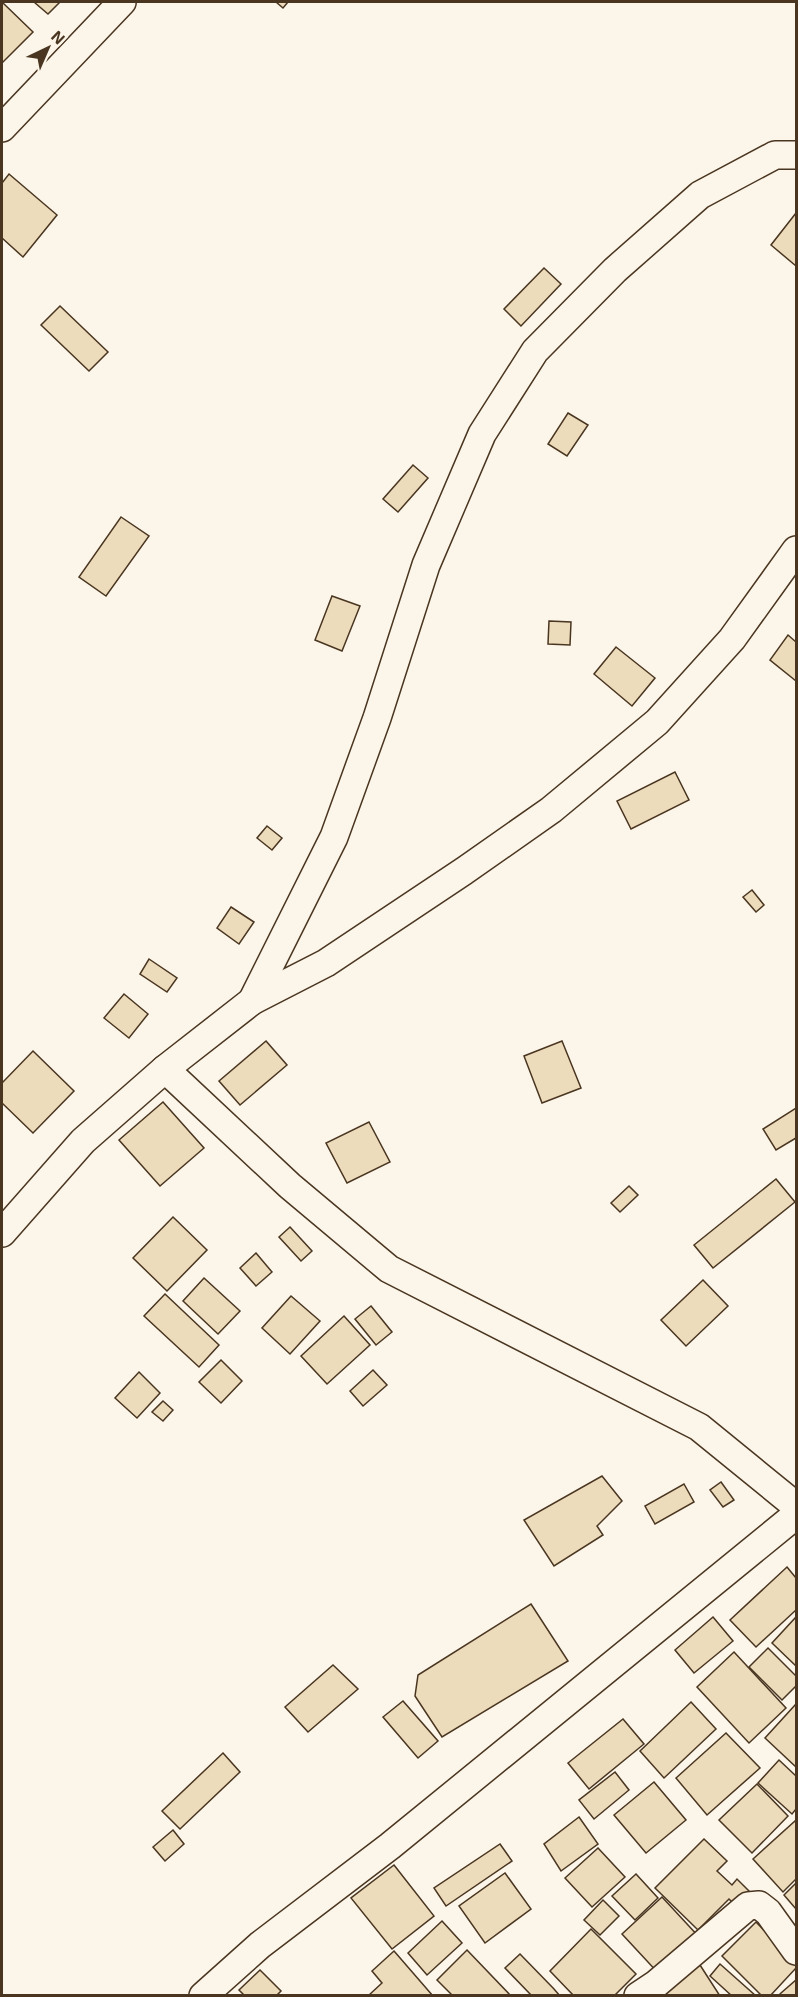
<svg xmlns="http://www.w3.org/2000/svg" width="798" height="1997" font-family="'Exo 2',sans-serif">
<rect width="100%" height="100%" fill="#fbf6e9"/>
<g fill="#ecdcbc" stroke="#4a3520" stroke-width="1.5">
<polygon points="34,2 60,2 48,14"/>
<polygon points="276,2 288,2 283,8"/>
<polygon points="3,3 33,32 2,63 2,5"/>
<polygon points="9,174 57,215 23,257 2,238 2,183"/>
<polygon points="796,213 796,266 771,245"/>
<polygon points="544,268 561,284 521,326 504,309"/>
<polygon points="60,306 108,352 89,371 41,325"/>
<polygon points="568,413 588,425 567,456 548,444"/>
<polygon points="413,465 428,478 398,512 383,499"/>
<polygon points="121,517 149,536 106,596 79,577"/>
<polygon points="332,596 360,606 342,651 315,640"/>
<polygon points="549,621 571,622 570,645 548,644"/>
<polygon points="788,635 796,642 796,681 770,660"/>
<polygon points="616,647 655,678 632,706 594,674"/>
<polygon points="675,772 689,800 631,829 617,801"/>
<polygon points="267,826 282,838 272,850 257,838"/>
<polygon points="752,890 764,905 756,912 743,897"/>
<polygon points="231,907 254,922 239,944 217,928"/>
<polygon points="149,959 177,978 167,992 140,974"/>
<polygon points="124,994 148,1014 129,1038 104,1018"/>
<polygon points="266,1041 287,1065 240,1105 219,1081"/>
<polygon points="562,1041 581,1088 542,1103 524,1056"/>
<polygon points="33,1051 74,1091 33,1133 2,1103 2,1083"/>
<polygon points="163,1102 204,1148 160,1186 119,1140"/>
<polygon points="796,1108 796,1138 776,1150 763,1129"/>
<polygon points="369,1122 390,1162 347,1183 326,1143"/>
<polygon points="776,1179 795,1202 713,1268 694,1245"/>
<polygon points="629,1186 638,1195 620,1212 611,1203"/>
<polygon points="173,1217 207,1250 167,1291 133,1258"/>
<polygon points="290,1227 312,1251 301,1261 279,1237"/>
<polygon points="256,1253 272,1272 256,1286 240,1268"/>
<polygon points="204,1278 240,1311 218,1334 183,1301"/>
<polygon points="703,1280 728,1306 686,1346 661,1320"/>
<polygon points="165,1294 219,1345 199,1367 144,1316"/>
<polygon points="291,1296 320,1321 290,1354 262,1328"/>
<polygon points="371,1306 392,1332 376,1345 355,1319"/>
<polygon points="344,1316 370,1345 327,1384 301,1356"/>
<polygon points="221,1360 242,1381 221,1403 199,1382"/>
<polygon points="373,1370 387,1385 363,1406 350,1391"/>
<polygon points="139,1372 160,1393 137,1418 115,1398"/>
<polygon points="163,1401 173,1410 163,1421 152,1412"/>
<polygon points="602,1476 622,1501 597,1526 603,1535 554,1566 524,1520"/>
<polygon points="721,1482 734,1500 723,1507 710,1490"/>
<polygon points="684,1484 694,1502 655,1524 645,1506"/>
<polygon points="787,1567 796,1578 796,1610 756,1647 730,1620"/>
<polygon points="531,1604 568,1661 442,1737 415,1696 418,1675"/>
<polygon points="713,1617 733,1641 694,1673 675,1650"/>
<polygon points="796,1617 796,1666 772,1643"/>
<polygon points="768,1648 796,1676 796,1686 782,1700 749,1667"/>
<polygon points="734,1652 786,1708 749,1743 697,1687"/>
<polygon points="333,1665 358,1689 308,1732 285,1707"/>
<polygon points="403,1701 438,1741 418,1758 383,1717"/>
<polygon points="691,1702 716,1729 664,1778 640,1751"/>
<polygon points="796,1704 796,1767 765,1738"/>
<polygon points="623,1719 644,1744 589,1789 568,1763"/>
<polygon points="726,1733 760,1768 707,1815 676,1778"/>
<polygon points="223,1753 240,1772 180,1829 162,1811"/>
<polygon points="779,1760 796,1776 796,1809 792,1814 758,1783"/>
<polygon points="615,1772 629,1790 594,1819 579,1800"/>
<polygon points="654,1782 686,1820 646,1853 614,1815"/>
<polygon points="757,1784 788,1816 752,1853 719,1820"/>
<polygon points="579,1817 598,1844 561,1871 544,1844"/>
<polygon points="795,1821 796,1823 796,1879 783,1892 753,1859"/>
<polygon points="173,1830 184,1844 165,1861 153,1847"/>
<polygon points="704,1839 727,1861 717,1871 732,1885 737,1879 749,1891 735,1905 729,1899 698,1930 655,1888"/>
<polygon points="500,1844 512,1861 446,1906 434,1888"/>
<polygon points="598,1848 625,1877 592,1907 565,1878"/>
<polygon points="394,1865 434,1916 392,1949 351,1898"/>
<polygon points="505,1873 531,1909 485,1943 459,1906"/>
<polygon points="636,1874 658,1898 635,1920 612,1896"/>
<polygon points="796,1883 796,1909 784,1895"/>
<polygon points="662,1897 700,1938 660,1975 622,1934"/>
<polygon points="603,1900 619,1916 600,1935 584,1920"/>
<polygon points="442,1921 462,1943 427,1975 408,1953"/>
<polygon points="756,1922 796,1963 796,1968 770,1996 762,1996 722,1956"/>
<polygon points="591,1929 636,1974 614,1996 574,1996 550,1971"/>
<polygon points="467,1950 511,1996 453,1996 437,1980"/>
<polygon points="394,1951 433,1996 368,1996 382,1983 372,1971"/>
<polygon points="520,1954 554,1989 560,1996 532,1996 505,1968"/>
<polygon points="720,1964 756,1996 732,1996 710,1976"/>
<polygon points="700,1965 720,1996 655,1996 678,1980"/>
<polygon points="260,1970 281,1991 276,1996 245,1996 239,1990"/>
<polygon points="796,1980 796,1996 778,1996 781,1993"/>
</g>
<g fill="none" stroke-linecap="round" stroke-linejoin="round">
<defs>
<g id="minor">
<polyline points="2,128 122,2"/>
<polyline points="252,1001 334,837 377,718 426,565 482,434 535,351 615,270 700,195 775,155 796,155"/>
<polyline points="165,1069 290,1186 389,1269 699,1427 796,1506"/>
<polyline points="2,1233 83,1141 165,1069 252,1001 326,963 464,871 551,810 657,722 732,639 796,550"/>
<polyline points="203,1996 260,1945 390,1846 796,1515"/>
<polyline points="638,1996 656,1984 748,1906 759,1905 768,1912 796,1951"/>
</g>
</defs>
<use href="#minor" stroke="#4a3520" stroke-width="30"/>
<use href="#minor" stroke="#fbf6e9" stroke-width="27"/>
</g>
<rect width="798" height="1997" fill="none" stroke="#4a3520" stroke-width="6"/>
<g transform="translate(48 48) rotate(44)" stroke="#fbf6e9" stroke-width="4.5" paint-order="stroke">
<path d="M0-4.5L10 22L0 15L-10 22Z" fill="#4a3520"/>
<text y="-9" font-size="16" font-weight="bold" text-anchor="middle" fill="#4a3520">N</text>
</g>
</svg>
